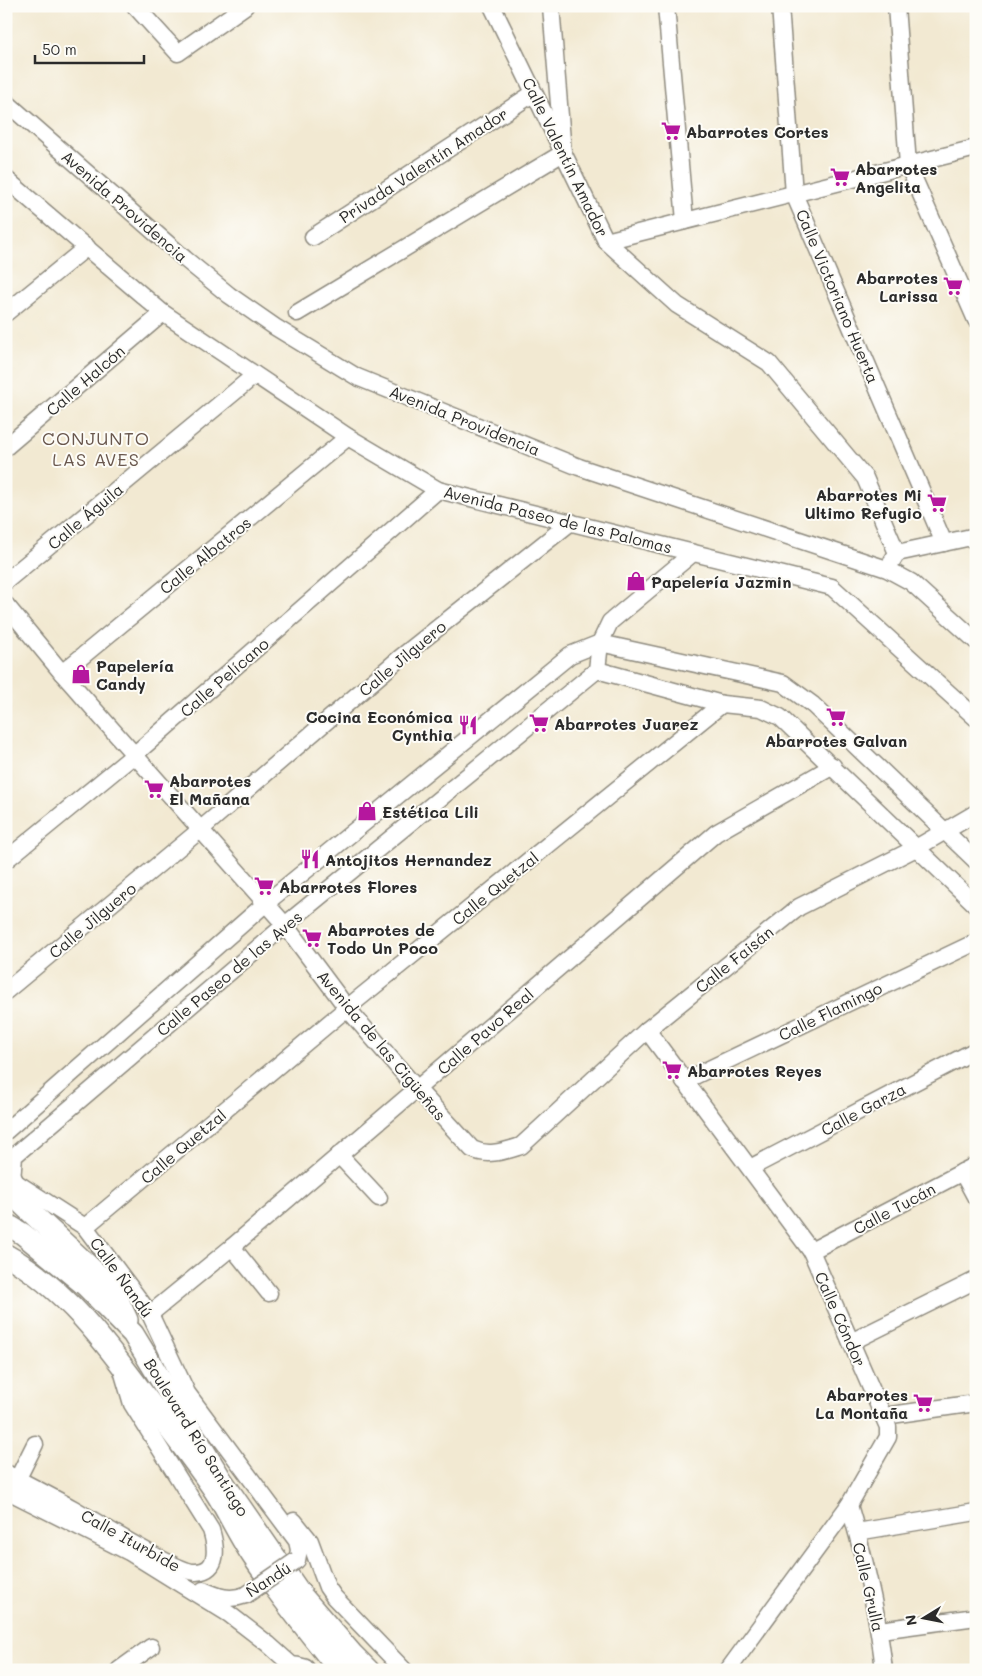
<svg xmlns="http://www.w3.org/2000/svg" width="982" height="1676" font-family="Mali,sans-serif">
<rect width="100%" height="100%" fill="#fdfcf7"/>
<filter id="ink" filterUnits="userSpaceOnUse"><feTurbulence type="fractalNoise" baseFrequency=".02" numOctaves="2"/><feDisplacementMap in="SourceGraphic" scale="10" xChannelSelector="R" yChannelSelector="G"/><feConvolveMatrix kernelMatrix="1 2 1 2 8 2 1 2 1" color-interpolation-filters="sRGB"/></filter>
<filter id="wash" filterUnits="userSpaceOnUse"><feTurbulence type="fractalNoise" baseFrequency=".0096" numOctaves="4" result="noise"/><feDisplacementMap in="SourceGraphic" scale="20" xChannelSelector="R" yChannelSelector="G"/><feGaussianBlur stdDeviation="1.12" result="paint"/><feColorMatrix in="noise" values="0 0 0 0 0 0 0 0 0 0 0 0 0 0 0 0 0 1.4 0 .05"/><feComposite in="paint" operator="in"/></filter>
<g filter="url(#wash)">
<rect width="100%" height="100%" fill="#f2e9d2"/>
</g>
<g filter="url(#ink)">
<g fill="none" stroke-linecap="round" stroke-linejoin="round">
<defs>
<g id="minor">
<polyline points="135,6 178,53 245,6"/>
<polyline points="492,6 606,241 677,305 769,363 865,478 897,553"/>
<polyline points="666,6 685,221"/>
<polyline points="780,6 794,194 944,543"/>
<polyline points="896,6 908,165 976,320"/>
<polyline points="6,102 185,259 229,295 275,327 357,377 579,467 887,569 911,582 976,641"/>
<polyline points="6,179 163,313 348,437 438,490 832,587 976,718"/>
<polyline points="313,237 534,93"/>
<polyline points="606,241 976,148"/>
<polyline points="6,313 87,247"/>
<polyline points="297,313 563,153 551,6"/>
<polyline points="6,447 163,313"/>
<polyline points="892,561 897,553 976,536"/>
<polyline points="6,581 255,375"/>
<path d="M 6,605 L 62,673 L 285,925 L 347,1008 L 417,1089 L 472,1149 C 488,1157 504,1151 521,1146 L 647,1030 L 799,907 L 916,848 L 976,813"/>
<polyline points="597,670 600,643 610,622 693,553"/>
<polyline points="62,673 348,437"/>
<polyline points="6,860 134,755 438,490"/>
<polyline points="6,991 200,830 400,658 571,522"/>
<polyline points="647,1030 811,1251 888,1427 888,1437 849,1505 728,1670"/>
<polyline points="684,1081 976,942"/>
<polyline points="6,1131 266,903 570,655 600,643 783,683 813,705 976,861"/>
<polyline points="339,1155 379,1198"/>
<polyline points="750,1168 976,1050"/>
<polyline points="962,1172 976,1198"/>
<polyline points="9,1178 85,1227 150,1314 187,1393 297,1541 299,1550 297,1560"/>
<polyline points="12,1180 14,1156 285,925 597,670 722,704 761,708 780,717 976,905"/>
<polyline points="85,1227 347,1008 722,704"/>
<polyline points="232,1247 269,1293"/>
<polyline points="811,1251 976,1165"/>
<polyline points="150,1314 232,1247 716,833 833,766"/>
<polyline points="851,1342 976,1280"/>
<polyline points="884,1416 976,1403"/>
<path d="M 6,1473 C 29,1485 52,1497 74,1509 C 95,1521 179,1574 196,1572 C 220,1571 216,1546 211,1530 L 132,1404 L 122,1370"/>
<polyline points="13,1488 35,1444"/>
<polyline points="6,1490 129,1552 182,1585 229,1614 268,1644 297,1670"/>
<path d="M 849,1505 C 865,1559 878,1614 884,1670"/>
<polyline points="294,1521 310,1541 327,1587 334,1597 404,1670"/>
<polyline points="857,1532 976,1512"/>
<path d="M 203,1590 C 219,1597 229,1601 246,1595"/>
<polyline points="880,1630 976,1617"/>
<polyline points="119,1670 151,1647"/>
</g>
<g id="major">
<polyline points="12,1180 20,1202 110,1286 115,1294 127,1320"/>
<polyline points="6,1224 23,1234 86,1286 133,1334 221,1479 302,1596 353,1655 368,1670"/>
<path d="M 6,1255 C 73,1292 117,1359 162,1419 C 180,1444 201,1469 218,1496 C 230,1516 240,1538 254,1558 C 280,1597 310,1633 339,1670"/>
<polyline points="296,1668 304,1670"/>
</g>
</defs>
<use href="#minor" stroke="#8e8a7e" stroke-width="19"/>
<use href="#major" stroke="#8e8a7e" stroke-width="24"/>
<use href="#minor" stroke="#fff" stroke-width="16"/>
<use href="#major" stroke="#fff" stroke-width="21"/>
<defs>
<polyline id="minor-bridge" points="246,1595 297,1560"/>
</defs>
<use href="#minor-bridge" stroke="#8e8a7e" stroke-width="19" stroke-linecap="butt"/>
<use href="#minor-bridge" stroke="#fff" stroke-width="16"/>
</g>
</g>
<defs>
<symbol id="supermarket-bare" viewBox="-9 -9 18 18"><path d="M-6-5.5h2.5l.6 2H6L4.5 2H-2.5L-4.4-4H-6ZM-1.5 3.2a1.3 1.3 0 1 0 .1 0ZM3 3.2a1.3 1.3 0 1 0 .1 0Z" fill="#b5179e" stroke="#fdfcf7" stroke-width="2.5" paint-order="stroke"/></symbol>
<symbol id="shop-bare" viewBox="-9 -9 18 18"><path d="M-5-2.5h2.3a2.7 3.5 0 0 1 5.4 0H5L5.5 6h-11ZM-1.5-2.5h3a1.5 2.3 0 0 0-3 0Z" fill="#b5179e" stroke="#fdfcf7" stroke-width="2.5" paint-order="stroke"/></symbol>
<symbol id="restaurant-bare" viewBox="-9 -9 18 18"><path d="M-5-6h1v4h1v-4h1v4h1v-4h1v5L-1.5 .5V6h-2V.5L-5-1ZM5-6V6H3V1.5H1.5Q1.5-4 5-6Z" fill="#b5179e" stroke="#fdfcf7" stroke-width="2.5" paint-order="stroke"/></symbol>
</defs>
<g fill-rule="evenodd">
<use href="#supermarket-bare" x="657" y="117" width="28" height="28"/>
<use href="#supermarket-bare" x="826" y="163" width="28" height="28"/>
<use href="#supermarket-bare" x="939" y="272" width="28" height="28"/>
<use href="#supermarket-bare" x="923" y="489" width="28" height="28"/>
<use href="#shop-bare" x="622" y="567" width="28" height="28"/>
<use href="#shop-bare" x="67" y="660" width="28" height="28"/>
<use href="#supermarket-bare" x="822" y="703" width="28" height="28"/>
<use href="#supermarket-bare" x="525" y="709" width="28" height="28"/>
<use href="#restaurant-bare" x="454" y="711" width="28" height="28"/>
<use href="#supermarket-bare" x="140" y="775" width="28" height="28"/>
<use href="#shop-bare" x="353" y="797" width="28" height="28"/>
<use href="#restaurant-bare" x="296" y="845" width="28" height="28"/>
<use href="#supermarket-bare" x="250" y="872" width="28" height="28"/>
<use href="#supermarket-bare" x="298" y="924" width="28" height="28"/>
<use href="#supermarket-bare" x="658" y="1056" width="28" height="28"/>
<use href="#supermarket-bare" x="909" y="1389" width="28" height="28"/>
</g>
<g text-anchor="middle" dominant-baseline="central" stroke-width="4" stroke-linejoin="round" paint-order="stroke">
<g font-size="16" font-weight="bold" fill="#2b2b2b" stroke="#fdfcf7" text-anchor="start">
<text x="686" y="131">Abarrotes Cortes</text>
<text x="855" y="168">Abarrotes<tspan x="855" dy="18">Angelita</tspan></text>
<text x="938" y="277" text-anchor="end">Abarrotes<tspan x="938" dy="18">Larissa</tspan></text>
<text x="922" y="494" text-anchor="end">Abarrotes Mi<tspan x="922" dy="18">Ultimo Refugio</tspan></text>
<text x="651" y="581">Papelería Jazmin</text>
<text x="96" y="665">Papelería<tspan x="96" dy="18">Candy</tspan></text>
<text x="453" y="716" text-anchor="end">Cocina Económica<tspan x="453" dy="18">Cynthia</tspan></text>
<text x="554" y="723">Abarrotes Juarez</text>
<text x="836" y="740" text-anchor="middle">Abarrotes Galvan</text>
<text x="169" y="780">Abarrotes<tspan x="169" dy="18">El Mañana</tspan></text>
<text x="382" y="811">Estética Lili</text>
<text x="325" y="859">Antojitos Hernandez</text>
<text x="279" y="886">Abarrotes Flores</text>
<text x="327" y="929">Abarrotes de<tspan x="327" dy="18">Todo Un Poco</tspan></text>
<text x="687" y="1070">Abarrotes Reyes</text>
<text x="908" y="1394" text-anchor="end">Abarrotes<tspan x="908" dy="18">La Montaña</tspan></text>
</g>
<g font-size="16" fill="#2b2b2b" stroke="#fdfcf7">
<text transform="translate(566 157) rotate(64)">Calle Valentín Amador</text>
<text transform="translate(423 165) rotate(-33)">Privada Valentín Amador</text>
<text transform="translate(125 206) rotate(41)">Avenida Providencia</text>
<text transform="translate(838 296) rotate(67)">Calle Victoriano Huerta</text>
<text transform="translate(85 380) rotate(-41)">Calle Halcón</text>
<text transform="translate(465 420) rotate(22)">Avenida Providencia</text>
<text transform="translate(85 516) rotate(-40)">Calle Águila</text>
<text transform="translate(558 519) rotate(14)">Avenida Paseo de las Palomas</text>
<text transform="translate(205 555) rotate(-39)">Calle Albatros</text>
<text transform="translate(402 658) rotate(-40)">Calle Jilguero</text>
<text transform="translate(224 677) rotate(-41)">Calle Pelícano</text>
<text transform="translate(495 888) rotate(-39)">Calle Quetzal</text>
<text transform="translate(92 920) rotate(-40)">Calle Jilguero</text>
<text transform="translate(734 959) rotate(-39)">Calle Faisán</text>
<text transform="translate(229 973) rotate(-40)">Calle Paseo de las Aves</text>
<text transform="translate(830 1011) rotate(-26)">Calle Flamingo</text>
<text transform="translate(485 1031) rotate(-41)">Calle Pavo Real</text>
<text transform="translate(382 1045) rotate(50)">Avenida de las Cigüeñas</text>
<text transform="translate(863 1109) rotate(-28)">Calle Garza</text>
<text transform="translate(183 1146) rotate(-40)">Calle Quetzal</text>
<text transform="translate(894 1208) rotate(-28)">Calle Tucán</text>
<text transform="translate(122 1277) rotate(54)">Calle Ñandú</text>
<text transform="translate(841 1319) rotate(66)">Calle Cóndor</text>
<text transform="translate(197 1437) rotate(58)">Boulevard Río Santiago</text>
<text transform="translate(131 1540) rotate(29)">Calle Iturbide</text>
<text transform="translate(268 1579) rotate(-33)">Ñandú</text>
<text transform="translate(869 1587) rotate(77)">Calle Grulla</text>
</g>
<g font-size="18" letter-spacing="1" fill="#69574d" stroke="#fdfcf7">
<text x="96" y="438">CONJUNTO<tspan x="96" dy="21">LAS AVES</tspan></text>
</g>
</g>
<rect width="982" height="1676" fill="none" stroke="#fdfcf7" stroke-width="25"/>
<g transform="translate(924 1618) rotate(260)" stroke="#fdfcf7" stroke-width="4" paint-order="stroke">
<path d="M0-4L9 19L0 12L-9 19Z" fill="#2b2b2b"/>
<text y="-8" font-size="14" font-weight="bold" text-anchor="middle" fill="#2b2b2b">N</text>
</g>
<path d="M35 55v8h109v-8" fill="none" stroke="#2b2b2b" stroke-width="2.5"/>
<text x="42" y="55" font-size="15" fill="#2b2b2b" stroke="#fdfcf7" stroke-width="4" paint-order="stroke">50 m</text>
</svg>
